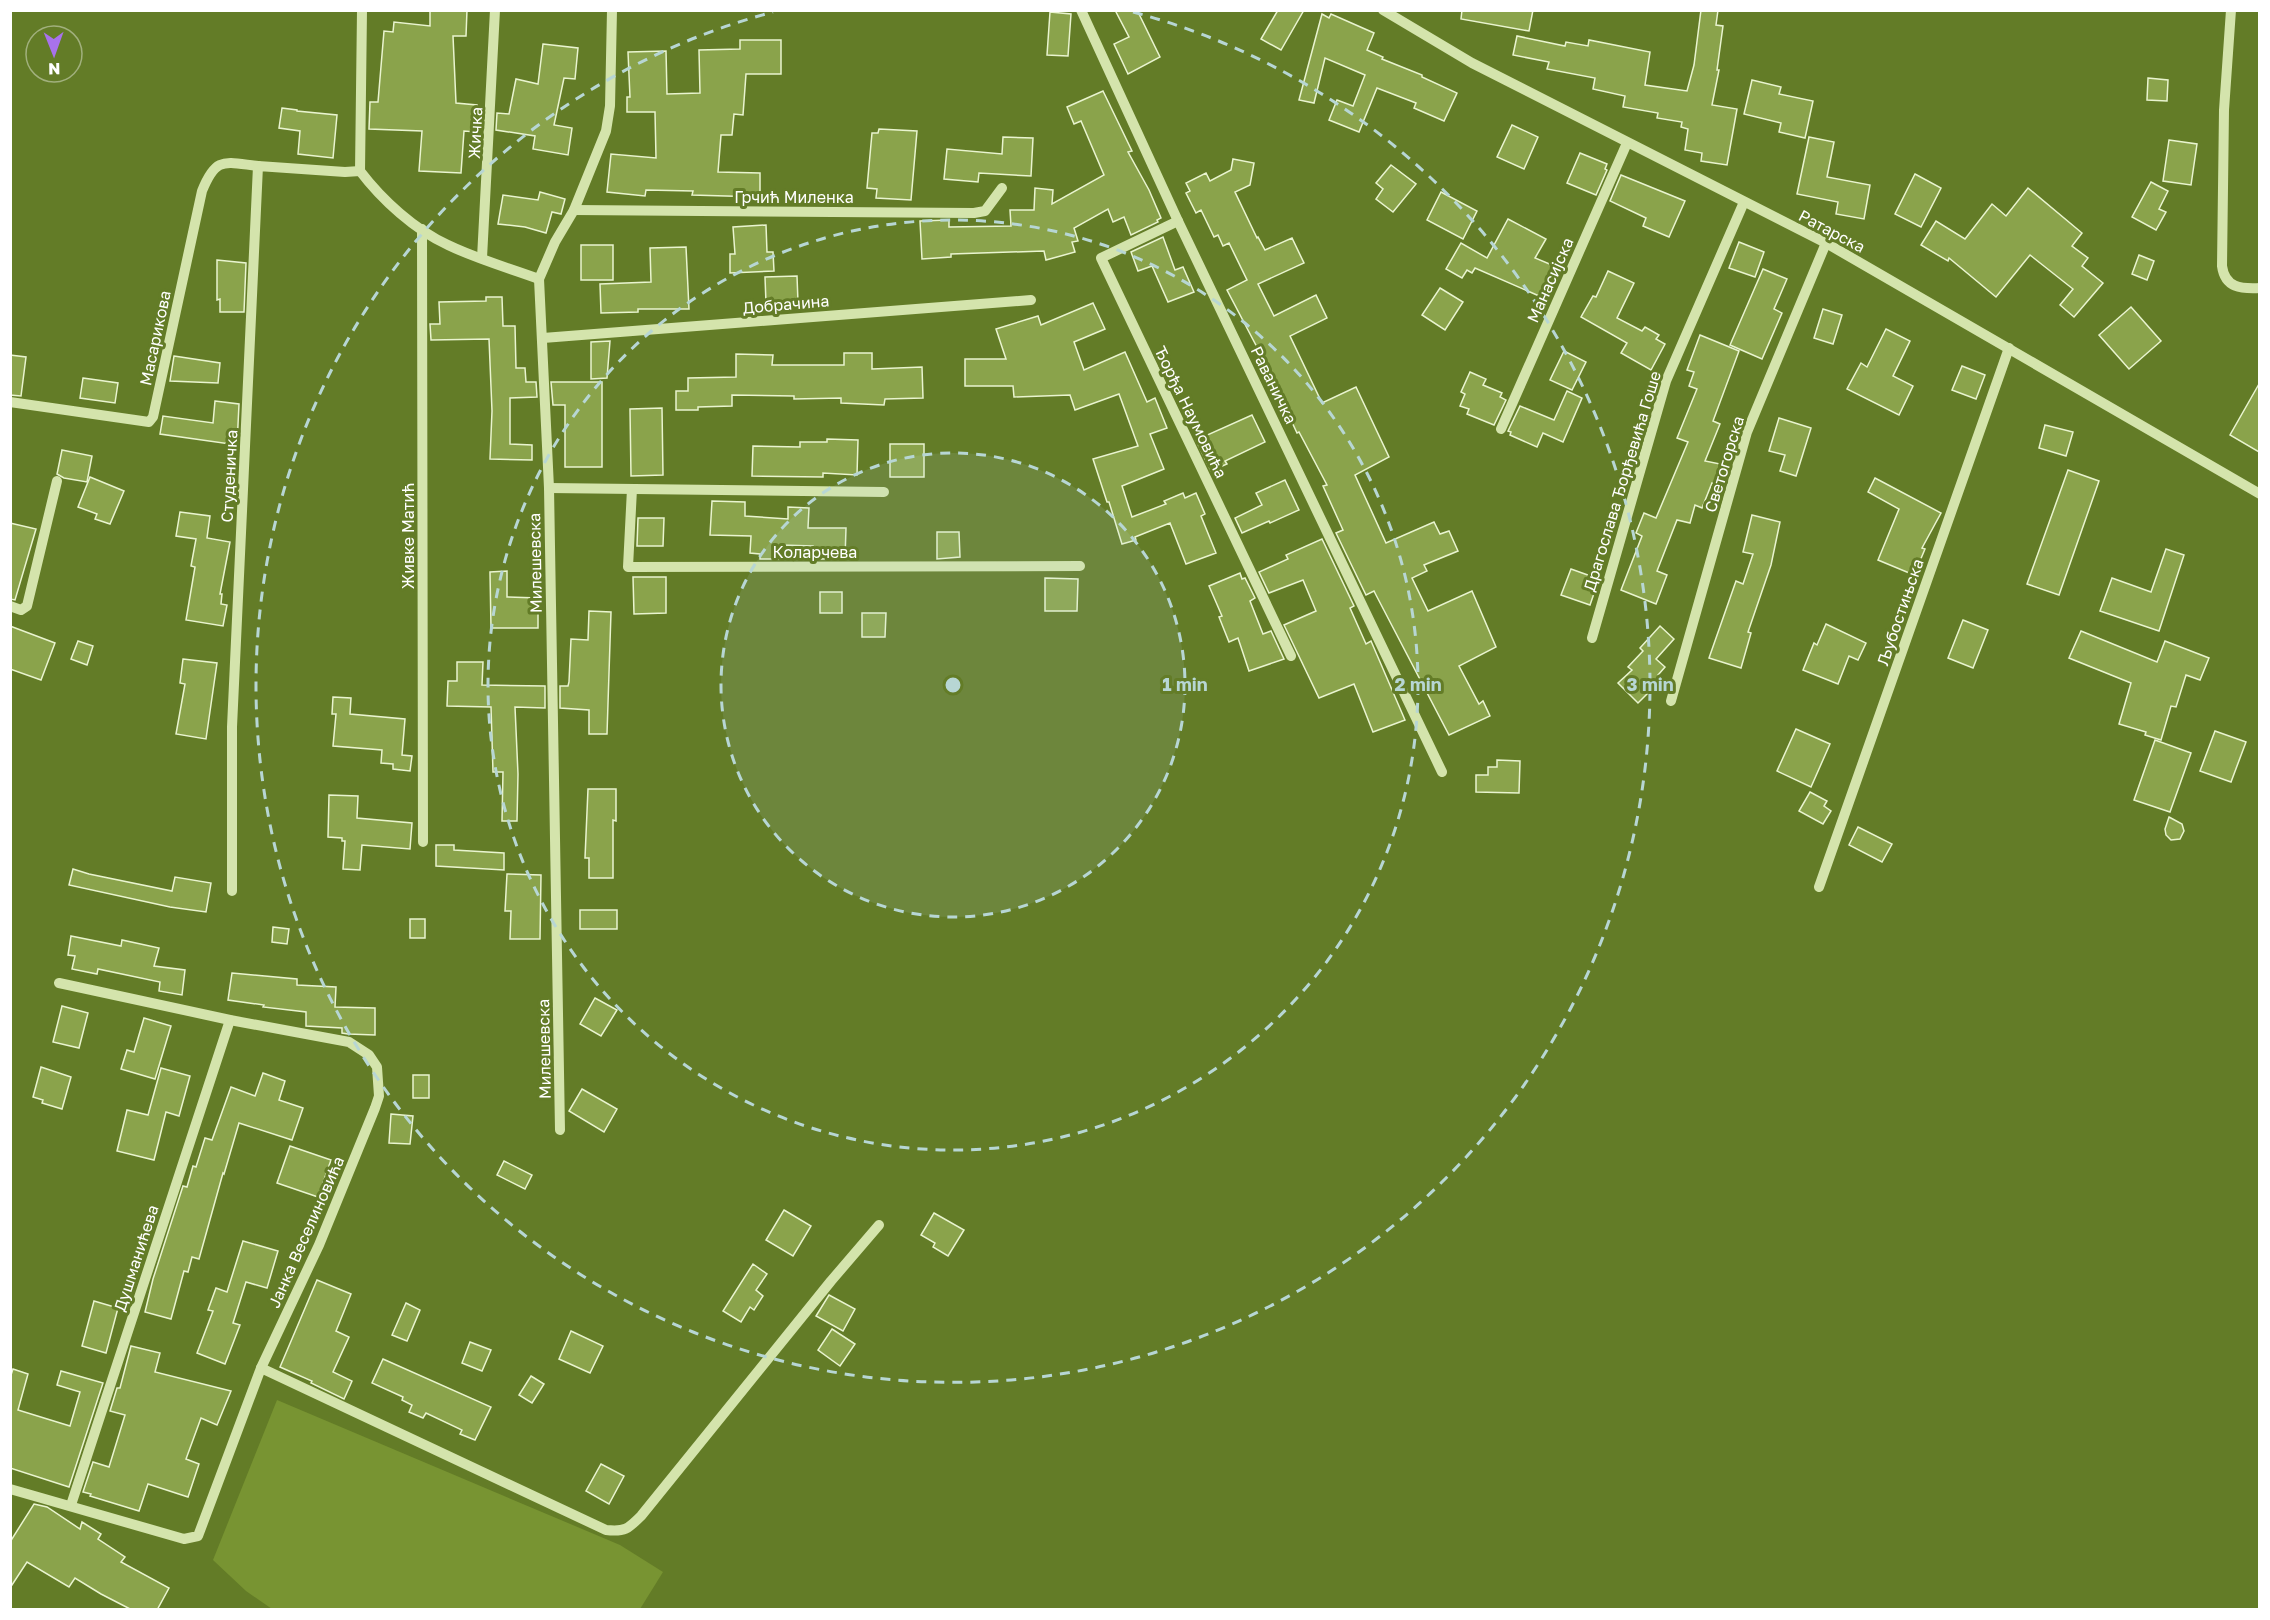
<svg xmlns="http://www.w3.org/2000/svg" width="2270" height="1620" font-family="'Golos Text',sans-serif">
<rect width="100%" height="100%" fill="#637c27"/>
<polygon fill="#789432" points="277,1400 620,1545 663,1572 640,1609 272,1609 246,1591 213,1560"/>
<g fill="#8aa34b" stroke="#e9f4cf" stroke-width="1.5">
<polygon points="430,10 467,10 466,36 453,36 456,103 477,105 477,110 482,110 481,127 476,126 476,132 464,131 461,173 419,171 422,131 369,129 370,102 378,102 384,31 393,32 394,22 430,26"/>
<polygon points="1115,10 1137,10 1160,57 1128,74 1114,44 1129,37"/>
<polygon points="1278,10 1304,10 1281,50 1261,39"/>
<polygon points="1462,10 1533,10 1529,31 1461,19"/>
<polygon points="1701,10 1718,10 1716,25 1723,26 1717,70 1719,70 1712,105 1737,109 1727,165 1701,161 1702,153 1685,150 1688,129 1681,127 1682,122 1657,118 1658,113 1623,107 1625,96 1593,89 1595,78 1547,69 1549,62 1513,55 1517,36 1565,46 1566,42 1588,46 1589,40 1650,52 1645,85 1687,91 1694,65"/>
<polygon points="1050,12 1071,14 1068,56 1047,55"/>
<polygon points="1322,14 1329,18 1331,14 1374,33 1367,50 1383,57 1382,59 1422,75 1422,77 1457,93 1444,121 1414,108 1416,103 1377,88 1359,132 1329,120 1337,100 1353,106 1365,75 1325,58 1314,103 1299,100"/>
<polygon points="740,40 781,40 781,74 746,74 743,115 734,114 732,135 721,135 718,172 760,173 760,197 692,195 693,191 646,190 645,196 607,192 611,154 656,158 655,112 627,112 627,97 630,97 628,52 666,51 667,94 700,93 699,50 740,49"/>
<polygon points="543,44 578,48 575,79 564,78 554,125 572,128 568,155 533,149 535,136 496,130 497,113 509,114 516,79 538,84"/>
<polygon points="2148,78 2168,80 2167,101 2147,100"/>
<polygon points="1752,80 1781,87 1779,94 1813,101 1805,138 1779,132 1781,123 1744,114"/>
<polygon points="1103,91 1132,151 1128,152 1149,190 1161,218 1157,220 1158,222 1131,235 1124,217 1113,222 1108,209 1074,228 1078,241 1072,242 1075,252 1046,260 1044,251 951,254 951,257 922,259 920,221 949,220 949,227 1011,226 1010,210 1034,210 1035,188 1053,190 1052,204 1104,175 1081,121 1074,124 1067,107"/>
<polygon points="282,108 297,110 297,111 337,115 333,158 298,154 300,131 279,128"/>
<polygon points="1512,125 1538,137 1524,169 1497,157"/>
<polygon points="879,129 917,131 911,200 876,198 877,189 867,188 872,133 878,133"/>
<polygon points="1003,137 1033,138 1031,176 979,173 978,182 944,179 947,149 1002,154"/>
<polygon points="1809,137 1834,142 1827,177 1870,185 1864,219 1836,214 1838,202 1797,194"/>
<polygon points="2169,140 2197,144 2191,185 2163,181"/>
<polygon points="1580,153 1607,164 1605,169 1607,170 1596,195 1567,183"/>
<polygon points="1233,159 1254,163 1250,185 1235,192 1257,238 1258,237 1265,250 1292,238 1304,263 1258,284 1274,316 1316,295 1327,318 1290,336 1322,403 1356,387 1389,457 1355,475 1386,543 1434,522 1440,534 1449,531 1458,551 1424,565 1427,571 1412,578 1428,611 1472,591 1496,647 1459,666 1479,704 1483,701 1490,716 1449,735 1376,595 1374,591 1366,595 1336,533 1343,530 1323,486 1327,485 1299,432 1297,433 1259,351 1227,290 1247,280 1229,243 1223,246 1218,235 1214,237 1201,210 1196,213 1186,193 1190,191 1186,183 1206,173 1210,181 1231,170"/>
<polygon points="1391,165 1416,184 1393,212 1376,199 1383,189 1376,183"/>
<polygon points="1915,174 1941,188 1921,227 1895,214"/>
<polygon points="1621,175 1685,201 1669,237 1643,226 1646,218 1610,201"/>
<polygon points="2151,182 2168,191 2159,209 2166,212 2156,230 2132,217"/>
<polygon points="2028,188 2082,233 2072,246 2088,258 2082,266 2103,283 2074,317 2060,305 2073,289 2030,255 1996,297 1949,258 1948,261 1921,245 1936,221 1965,239 1992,204 2006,216"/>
<polygon points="540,192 565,199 561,214 552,212 546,233 525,227 498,224 503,195 538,200"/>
<polygon points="1441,192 1477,211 1463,239 1427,220"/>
<polygon points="1508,219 1546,239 1535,258 1559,268 1546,299 1475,268 1472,273 1467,270 1462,278 1446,269 1461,243 1487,258"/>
<polygon points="766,225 767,252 773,252 774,271 730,273 730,254 735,254 733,227"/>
<polygon points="1163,237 1175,270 1183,267 1194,292 1168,302 1152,266 1138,271 1131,252"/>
<polygon points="1739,242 1764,252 1755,277 1729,268"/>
<rect x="581" y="245" width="32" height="35"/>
<polygon points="686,247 689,309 638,309 638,312 601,313 600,284 651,282 650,248"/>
<polygon points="2139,255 2154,261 2147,280 2132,274"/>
<polygon points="217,260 246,263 244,312 220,312 220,299 217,300"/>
<polygon points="1763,269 1787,279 1774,309 1782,313 1762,359 1730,345"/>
<polygon points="1608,271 1634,283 1617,318 1642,331 1645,327 1659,335 1656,339 1665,344 1651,370 1621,353 1627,343 1581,317 1593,296 1596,297"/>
<polygon points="797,276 798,302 766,303 765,277"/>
<polygon points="1440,288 1463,302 1445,330 1422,315"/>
<polygon points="486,297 502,297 503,326 515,326 516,368 525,368 526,382 536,382 537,397 510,398 510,444 532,445 532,460 490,459 492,411 489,339 431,340 430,324 440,324 439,302 486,301"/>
<polygon points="1093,303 1105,329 1074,342 1084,370 1125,352 1147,402 1155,398 1167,428 1150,434 1164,469 1122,486 1132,517 1166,504 1164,501 1183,493 1185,498 1196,493 1205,514 1201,516 1216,553 1186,564 1170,523 1135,537 1136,540 1122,544 1109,502 1107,502 1093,459 1138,446 1119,394 1075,410 1070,395 1014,397 1013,386 965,386 965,359 1006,359 996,329 1038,316 1041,325"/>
<polygon points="2131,307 2161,341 2129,369 2099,335"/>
<polygon points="1823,309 1842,315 1833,344 1814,338"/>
<polygon points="1886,329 1910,341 1893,376 1913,386 1899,415 1847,389 1861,363 1867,367"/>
<polygon points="1700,335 1739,351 1713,421 1720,424 1705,461 1730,466 1724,486 1712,483 1702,508 1695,505 1690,523 1677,520 1657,571 1667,575 1656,604 1621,590 1642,536 1636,533 1644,513 1656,518 1688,442 1677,438 1697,389 1689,386 1694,372 1687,370"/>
<polygon points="610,341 607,378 591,379 591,342"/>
<polygon points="1564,351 1586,362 1572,390 1550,380"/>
<polygon points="844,353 872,353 872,369 922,367 923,398 885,399 884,405 841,403 841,398 794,399 794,396 732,395 732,406 698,407 698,410 676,410 676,391 688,391 688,378 736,377 736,354 773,355 772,365 844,365"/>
<polygon points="10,355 26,357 21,396 10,395"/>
<polygon points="174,356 220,363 218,383 170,381"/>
<polygon points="1962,366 1985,375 1976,399 1952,390"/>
<polygon points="1470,372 1486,379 1483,385 1502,393 1500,397 1506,400 1494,425 1467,414 1469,409 1460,406 1465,394 1461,392"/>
<polygon points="83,378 118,383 115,403 80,398"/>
<polygon points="551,382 602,382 602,467 565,467 565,405 553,405"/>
<polygon points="2259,384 2259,452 2230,435"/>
<polygon points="1567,391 1582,398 1563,442 1543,433 1537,447 1510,435 1511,432 1508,431 1520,406 1554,420"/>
<polygon points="215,401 239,404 237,445 160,434 163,416 213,423"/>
<polygon points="662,408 663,475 631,476 630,409"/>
<polygon points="1252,415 1265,442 1225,461 1227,464 1211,471 1196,440"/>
<polygon points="1779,418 1811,428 1796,476 1780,471 1785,455 1769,451"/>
<polygon points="2045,425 2073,432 2066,456 2039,448"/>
<polygon points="827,439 858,440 857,475 823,473 823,477 752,476 753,446 800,447 800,442 827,442"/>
<rect x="890" y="444" width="34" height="33"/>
<polygon points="62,450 92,456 87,482 64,478 57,474"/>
<polygon points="2068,470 2099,481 2059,595 2027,584"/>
<polygon points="90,477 124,491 110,524 95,519 97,514 78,507"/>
<polygon points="1875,478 1941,513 1922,548 1925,549 1914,575 1878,560 1899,509 1868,492"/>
<polygon points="1285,480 1299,510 1270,523 1269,521 1242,533 1235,518 1262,505 1256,493"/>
<polygon points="712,501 745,502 745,516 788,519 788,507 809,508 808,528 846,528 845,559 813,559 813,546 782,545 781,559 760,559 760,554 750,553 751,536 710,535"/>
<polygon points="180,512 210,516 207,538 230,542 220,594 222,594 221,604 227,605 223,626 186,620 195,567 191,566 196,539 176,536"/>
<polygon points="1752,515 1780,522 1771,565 1748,632 1751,633 1741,668 1709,658 1736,581 1743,584 1753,554 1743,552"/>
<polygon points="638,518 664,518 663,546 637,546"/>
<polygon points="10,523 36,529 15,600 10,599"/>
<polygon points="937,532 959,532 960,557 937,559"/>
<polygon points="1322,539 1354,606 1350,608 1366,644 1371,641 1405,720 1373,732 1354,684 1319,698 1284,625 1316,611 1303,580 1269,593 1259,572 1288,559 1286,555"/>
<polygon points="2166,549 2184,555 2159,631 2100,611 2112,578 2151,592"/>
<polygon points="1571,569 1599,579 1590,605 1561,595"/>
<polygon points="507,571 507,597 538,598 538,628 491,628 490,572"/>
<polygon points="1240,573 1242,579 1245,578 1255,598 1250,601 1263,634 1271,631 1284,659 1249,671 1238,638 1229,642 1219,617 1222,616 1209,586"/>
<polygon points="633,577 666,577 666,613 634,614"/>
<polygon points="1045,578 1078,579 1077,611 1045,611"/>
<rect x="820" y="592" width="22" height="21"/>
<polygon points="589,611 611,612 607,734 589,734 589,710 560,708 560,686 568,686 569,682 571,639 588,640"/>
<polygon points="862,613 886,613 885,637 862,637"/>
<polygon points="1963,620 1988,630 1973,668 1948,658"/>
<polygon points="1826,624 1866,643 1858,660 1849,656 1838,684 1803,670 1814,643 1817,645"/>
<polygon points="10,626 55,643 41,680 10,669"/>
<polygon points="1660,626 1674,639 1656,659 1665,667 1658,675 1662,679 1638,703 1618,683 1632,670 1628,667 1643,651 1640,648"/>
<polygon points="2081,631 2157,662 2165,641 2209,658 2200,680 2186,675 2176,707 2171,706 2161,740 2145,735 2146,732 2119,724 2131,683 2069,658"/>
<polygon points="78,641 93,646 87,665 71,659"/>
<polygon points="183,659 217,663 206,739 176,734 185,684 180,683"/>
<polygon points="457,662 483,662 482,685 545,686 545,708 515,707 518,774 517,821 502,821 503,772 493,772 491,707 447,706 448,681 457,681"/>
<polygon points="333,697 351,698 350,714 405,719 402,755 412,756 410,771 393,769 393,764 381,763 382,750 333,746 336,714 332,714"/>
<polygon points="1796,729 1830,744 1811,787 1777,771"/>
<polygon points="2215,731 2246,742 2231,782 2200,771"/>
<polygon points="2155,740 2191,753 2170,812 2134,800"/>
<polygon points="1497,760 1520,761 1519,793 1476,792 1476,775 1488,775 1488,767 1497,767"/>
<polygon points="588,789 616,789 616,821 613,820 613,878 589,878 589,858 585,858"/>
<polygon points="1810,792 1827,801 1824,806 1831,811 1823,824 1799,811"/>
<polygon points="329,795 358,796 357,818 412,823 410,849 362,845 360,870 343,869 345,841 342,841 342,838 328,837"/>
<polygon points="2169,817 2182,824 2184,831 2180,839 2171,840 2166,835 2165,829"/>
<polygon points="1858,827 1892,844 1882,862 1849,845"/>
<polygon points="436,845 454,845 454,850 504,853 504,870 436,866"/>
<polygon points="73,869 89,874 172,891 175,877 211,883 206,912 170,907 69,885"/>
<polygon points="507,874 541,875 540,939 510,939 511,911 505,911"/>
<rect x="580" y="910" width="37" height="19"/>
<rect x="410" y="919" width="15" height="19"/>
<polygon points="273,927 289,929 287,944 272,942"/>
<polygon points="71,936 121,946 122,940 159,948 154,966 185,970 182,995 159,991 160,982 98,969 97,974 72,969 75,956 68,955"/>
<polygon points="232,973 297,979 297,985 336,987 335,1007 375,1008 375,1035 348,1034 342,1033 342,1028 306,1026 306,1012 263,1007 264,1005 228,1000"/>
<polygon points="595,998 617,1010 601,1036 580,1024"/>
<polygon points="62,1006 88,1013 79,1048 53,1042"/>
<polygon points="144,1018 171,1026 155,1079 121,1069 127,1050 134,1052"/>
<polygon points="41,1067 71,1077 62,1109 42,1103 43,1100 33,1097"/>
<polygon points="161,1068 190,1076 179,1116 166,1112 154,1160 117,1151 127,1110 148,1115"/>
<polygon points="263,1073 285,1081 279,1100 303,1108 292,1140 239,1123 224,1174 223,1173 199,1259 192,1257 188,1272 184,1271 171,1319 145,1312 153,1279 183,1186 187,1187 193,1166 196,1167 205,1138 212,1140 231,1087 255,1096"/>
<rect x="413" y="1075" width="16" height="23"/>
<polygon points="582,1089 617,1109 604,1132 569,1111"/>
<polygon points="391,1114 413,1116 410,1144 389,1143"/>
<polygon points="290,1146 331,1160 318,1197 277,1183"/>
<polygon points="504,1161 532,1175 525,1189 497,1175"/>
<polygon points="784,1210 811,1226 793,1256 766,1240"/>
<polygon points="934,1213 964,1230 948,1256 933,1247 935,1243 921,1235"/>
<polygon points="243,1241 278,1251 267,1288 246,1282 233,1323 240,1325 225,1364 197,1353 213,1311 208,1310 216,1288 227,1292"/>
<polygon points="753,1264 767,1274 756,1290 763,1296 754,1310 750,1307 741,1322 723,1311"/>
<polygon points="317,1280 351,1294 336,1331 349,1337 333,1372 352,1381 344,1399 311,1383 312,1381 280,1367"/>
<polygon points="829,1295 855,1309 843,1331 816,1316"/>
<polygon points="94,1301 118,1308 106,1353 82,1346"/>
<polygon points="406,1303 420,1310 407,1341 392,1335"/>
<polygon points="832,1329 855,1344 840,1366 818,1350"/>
<polygon points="571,1331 603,1346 590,1373 559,1359"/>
<polygon points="470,1342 491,1350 482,1371 462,1363"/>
<polygon points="131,1346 160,1353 155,1372 231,1391 217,1425 201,1418 186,1459 199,1464 188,1497 148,1484 139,1511 90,1496 91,1494 83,1492 93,1462 109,1467 125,1415 110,1411 117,1388 120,1388"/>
<polygon points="383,1359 491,1407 475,1440 460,1434 462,1430 426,1413 423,1418 409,1412 412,1405 402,1400 403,1397 372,1383"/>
<polygon points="13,1369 28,1374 18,1410 70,1426 80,1392 57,1385 61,1371 103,1383 69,1487 10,1468 10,1378"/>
<polygon points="531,1376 544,1384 532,1403 519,1395"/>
<polygon points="601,1464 624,1476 609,1504 586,1491"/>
<polygon points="34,1504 47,1507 80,1529 82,1522 101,1534 98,1539 125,1557 121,1562 169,1588 157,1610 132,1610 101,1594 75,1578 69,1587 27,1562 10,1588 10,1542"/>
</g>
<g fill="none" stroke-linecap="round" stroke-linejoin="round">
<g stroke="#d4e4ac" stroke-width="10">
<path d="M 362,10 L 360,171 C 382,200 415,230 448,245 C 477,259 509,268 539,279"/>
<polyline points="1081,10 1178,221 1442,772"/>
<polyline points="1383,10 1472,63 1826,243 2260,494"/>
<path d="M 2231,10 L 2224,110 L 2222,266 C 2225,288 2241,289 2260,288"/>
<polyline points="574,210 974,213 985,211 1002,188"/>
<polyline points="1178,221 1101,258 1291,656"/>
<polyline points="422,229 423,842"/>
<polyline points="482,258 495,10"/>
<polyline points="543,338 1031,300"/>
<path d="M 10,402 L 149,422 L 153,417 L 202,191 C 216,156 224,162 258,166"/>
<polyline points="1501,429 1627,143"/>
<polyline points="549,488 884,492"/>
<polyline points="632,489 628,567 1080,566"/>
<polyline points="10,606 21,610 27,606 57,481"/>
<polyline points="1592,638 1666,381 1744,202"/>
<polyline points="1671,701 1747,432 1826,243"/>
<polyline points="1819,887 2009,348"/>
<polyline points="232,891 232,727 258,166 345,172 360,171"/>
<polyline points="560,1130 549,488 539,279 555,242 574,210 606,131 610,106 612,10"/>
<path d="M 261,1368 L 606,1530 C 625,1532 628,1529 641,1516 L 831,1281 L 879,1225"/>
<polyline points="10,1489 184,1539 198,1536 261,1368 319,1245 375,1108 379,1096 377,1067 369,1055 349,1042 230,1020 59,983"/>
<polyline points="71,1505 230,1020"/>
</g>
</g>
<circle cx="953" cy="685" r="232" fill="#b7d6d4" fill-opacity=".12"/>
<g fill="none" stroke="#b7d6d4" stroke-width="3" stroke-dasharray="10 8">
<circle cx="953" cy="685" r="232"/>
<circle cx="953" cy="685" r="465"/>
<path d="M1133 12A697 697 0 1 1 773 12"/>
</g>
<g text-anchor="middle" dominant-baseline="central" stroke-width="6" stroke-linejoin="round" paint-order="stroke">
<g font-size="16" fill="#fff" stroke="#637c27">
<text transform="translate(475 133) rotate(-87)">Жичка</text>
<text x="794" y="197">Грчић Миленка</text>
<text transform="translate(1832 231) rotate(28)">Ратарска</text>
<text transform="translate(1550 280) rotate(-66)">Манасијска</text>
<text transform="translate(786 304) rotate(-5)">Добрачина</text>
<text transform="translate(155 338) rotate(-78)">Масарикова</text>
<text transform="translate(1274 385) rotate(64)">Раваничка</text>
<text transform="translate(1191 412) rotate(64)">Ђорђа Наумовића</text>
<text transform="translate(1724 464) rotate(-73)">Светогорска</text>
<text transform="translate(229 476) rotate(-87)">Студеничка</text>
<text transform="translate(1622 481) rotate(-73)">Драгослава Ђорђевића Гоше</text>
<text transform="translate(408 536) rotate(-90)">Живке Матић</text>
<text x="815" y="552">Коларчева</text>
<text transform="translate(535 563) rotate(-91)">Милешевска</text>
<text transform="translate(1900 612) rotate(-71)">Љубостињска</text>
<text transform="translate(544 1049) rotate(-91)">Милешевска</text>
<text transform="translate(306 1232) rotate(-66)">Јанка Веселиновића</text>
<text transform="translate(136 1258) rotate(-72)">Душманићева</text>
</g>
</g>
<circle cx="953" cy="685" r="9" fill="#b7d6d4" stroke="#637c27" stroke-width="3"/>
<g font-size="18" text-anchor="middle" font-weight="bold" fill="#b7d6d4" stroke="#637c27" stroke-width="6" stroke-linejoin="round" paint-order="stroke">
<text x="1185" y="691">1 min</text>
<text x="1418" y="691">2 min</text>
<text x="1650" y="691">3 min</text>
</g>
<rect width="2270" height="1620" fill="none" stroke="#ffffff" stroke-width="24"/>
<g transform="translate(54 54) rotate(179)"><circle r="28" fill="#637c27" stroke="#a1b07d" stroke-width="1.5"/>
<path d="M0-4.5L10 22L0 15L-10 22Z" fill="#a872ec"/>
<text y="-9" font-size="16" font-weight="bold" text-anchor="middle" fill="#ffffff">N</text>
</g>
</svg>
